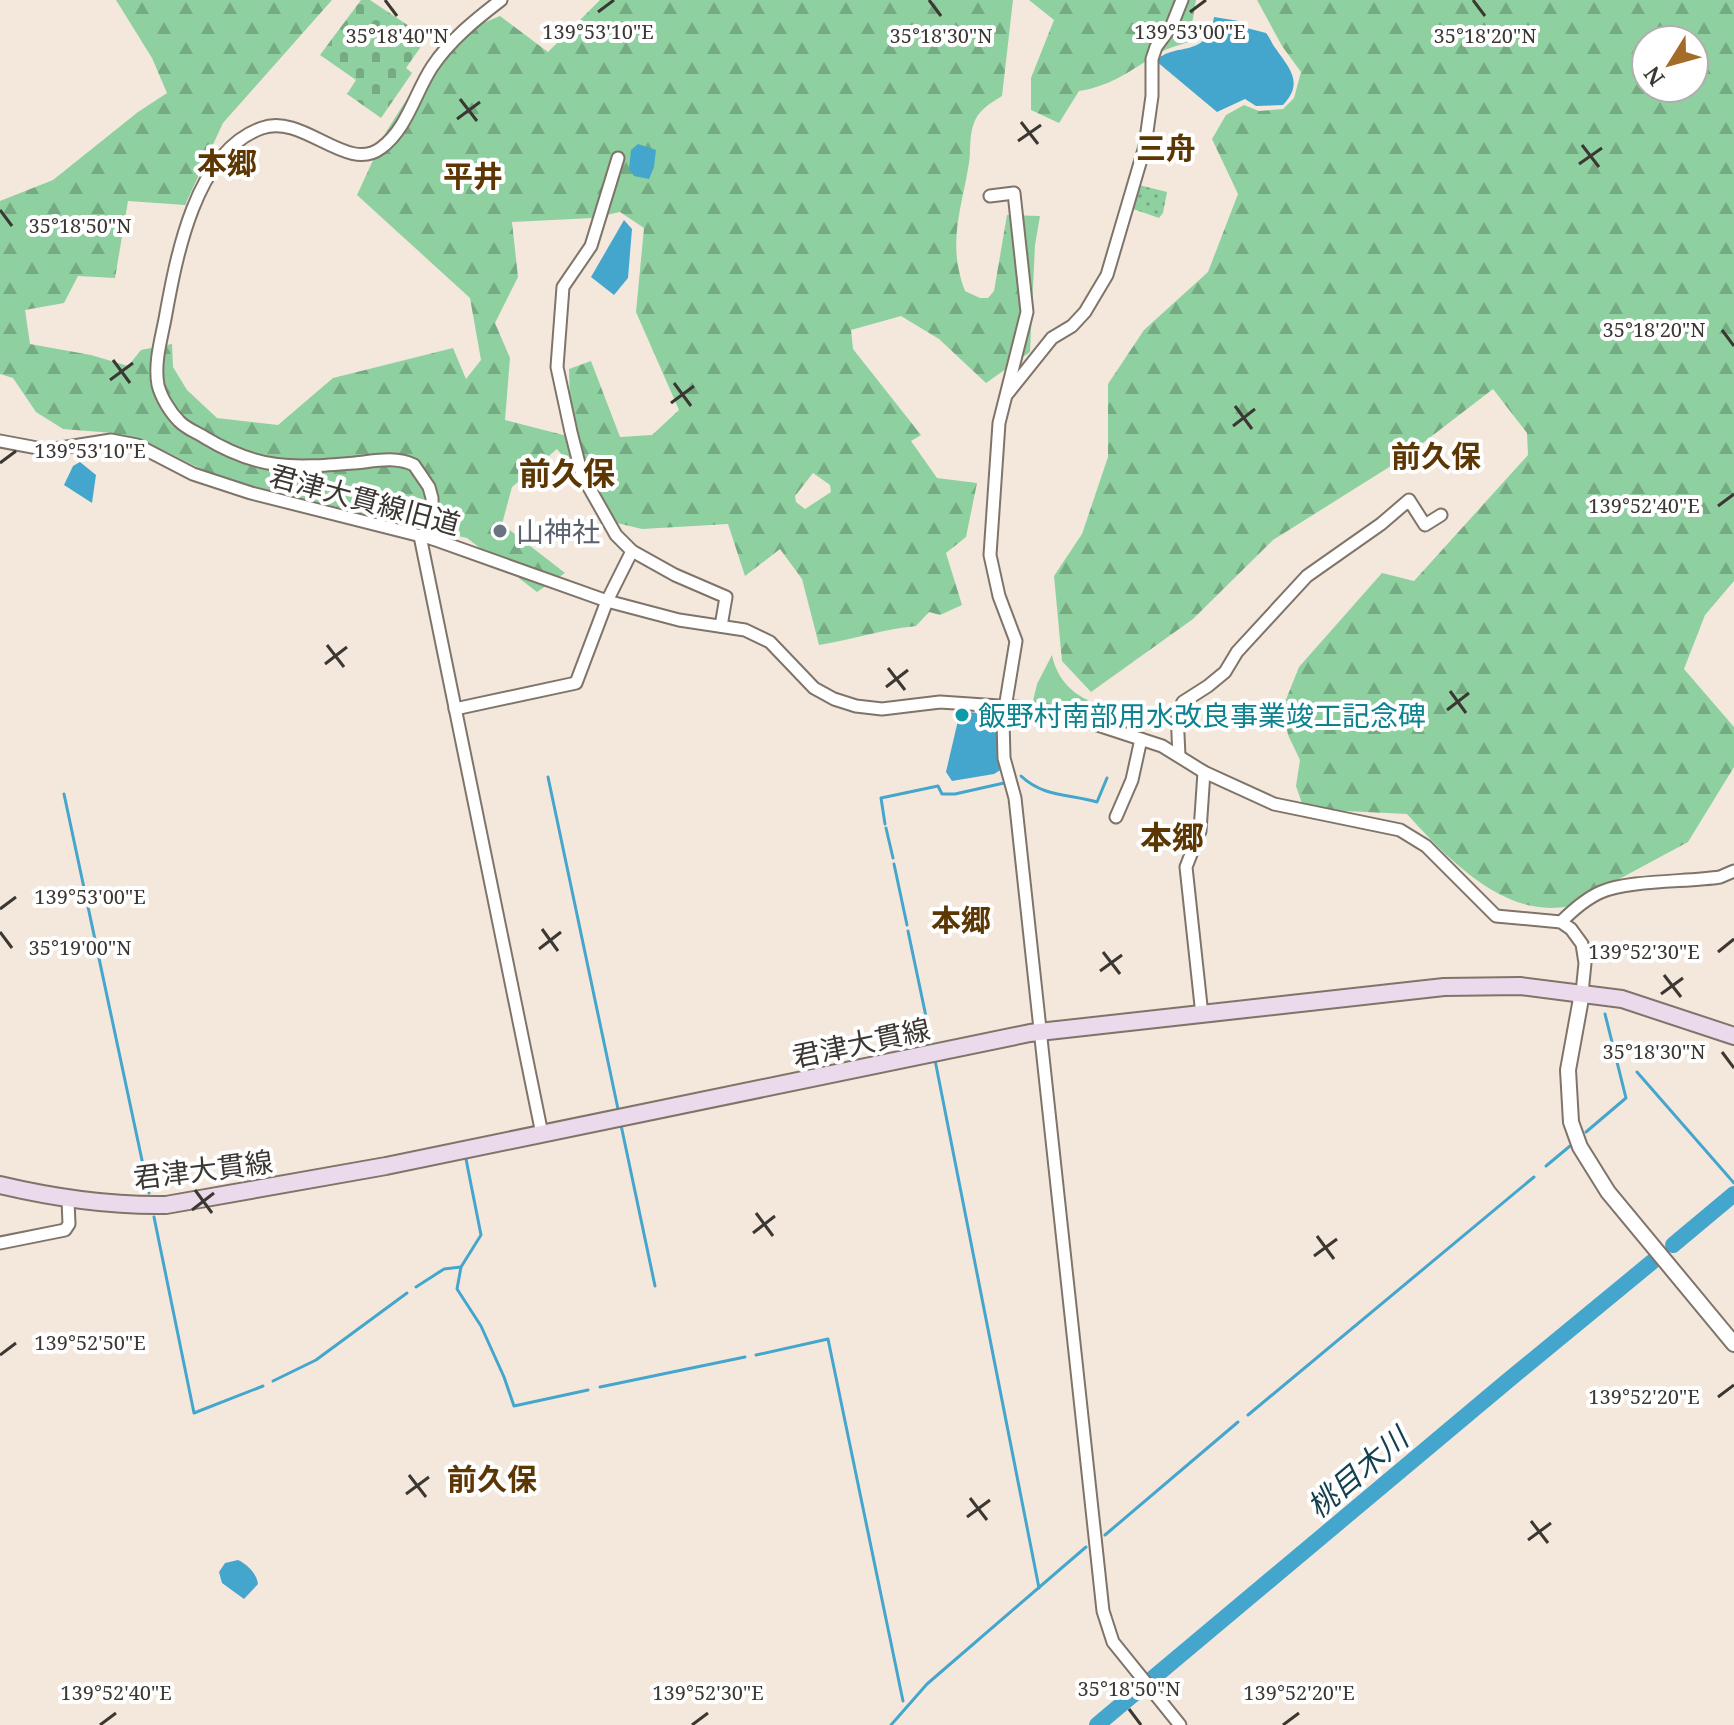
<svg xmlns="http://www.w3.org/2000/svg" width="1734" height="1725" font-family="'Noto Serif','Noto Sans JP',serif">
<defs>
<pattern id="grass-dots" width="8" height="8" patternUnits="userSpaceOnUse" patternTransform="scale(2)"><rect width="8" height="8" fill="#8ed0a0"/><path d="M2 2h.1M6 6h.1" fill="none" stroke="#75aa83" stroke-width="1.8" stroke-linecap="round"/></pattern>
<pattern id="forest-firs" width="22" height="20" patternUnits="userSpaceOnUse" patternTransform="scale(2)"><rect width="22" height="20" fill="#8ed0a0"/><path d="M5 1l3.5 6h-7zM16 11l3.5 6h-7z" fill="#75aa83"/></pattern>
<pattern id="cemetery-stones" width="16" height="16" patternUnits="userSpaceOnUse" patternTransform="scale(2)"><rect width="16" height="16" fill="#8ed0a0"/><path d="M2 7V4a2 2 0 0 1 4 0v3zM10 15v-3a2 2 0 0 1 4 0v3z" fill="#75aa83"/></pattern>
</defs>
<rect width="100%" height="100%" fill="#f4e8dc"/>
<polygon fill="url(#grass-dots)" points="1139,185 1167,192 1163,213 1159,218 1133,209"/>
<g fill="url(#forest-firs)" fill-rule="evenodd">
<path d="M 116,0 L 332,0 L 223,123 L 185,205 L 128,201 L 115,278 L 78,276 L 64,303 L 25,310 L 30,344 L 91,355 L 128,366 L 141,350 L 172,344 L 173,367 L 187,390 L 217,418 L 278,425 L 333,378 L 453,348 L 466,379 L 481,360 L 470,298 L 357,195 L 386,132 L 445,39 L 500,16 L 548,52 L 600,0 L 1013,0 L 1002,96 C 989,104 977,111 973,126 C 969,138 971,151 969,163 C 961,212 947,243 965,291 L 980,298 L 988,298 L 994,291 L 1007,215 L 1040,216 L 1035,245 L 1030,352 L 986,383 L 939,339 L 901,316 L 851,330 L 853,349 L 921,435 L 911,441 L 937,478 L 977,483 L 966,537 L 946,553 L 962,605 L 940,615 L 929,612 L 916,626 C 883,629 852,640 819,645 L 802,579 L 780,549 L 745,576 L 728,524 L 642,529 L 617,523 L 557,449 L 512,487 L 502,524 L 565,573 L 537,592 L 467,538 L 223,480 L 165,451 L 113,433 L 63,429 L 36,412 L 13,378 L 0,374 L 0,201 L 53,180 L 138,112 L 167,93 L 152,58 ZM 620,212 L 644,228 L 636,312 L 679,410 L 652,435 L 620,437 L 591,361 L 569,369 L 571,437 L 505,420 L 510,358 L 495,323 L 518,277 L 512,222 L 593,218 ZM 813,473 L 830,485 L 831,492 L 805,509 L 796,502 L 795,496 Z"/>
<path d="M 1017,0 L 1196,0 L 1189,42 C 1179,45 1168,48 1159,53 C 1131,70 1112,86 1079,91 L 1059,123 L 1031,110 L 1031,78 L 1054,20 L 1029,0 Z"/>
<path d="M 1257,0 L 1734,0 L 1734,581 L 1705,615 L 1684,669 L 1734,727 L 1734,767 L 1688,842 L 1569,906 C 1505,920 1446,857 1407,814 L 1304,809 L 1296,786 L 1300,760 L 1288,735 L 1283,707 L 1299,667 L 1382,573 L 1414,581 L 1528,455 L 1527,433 L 1493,389 L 1402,459 L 1273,540 L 1193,619 L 1091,692 L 1062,661 L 1054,576 L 1082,534 L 1108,457 L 1108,384 L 1144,330 L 1208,272 L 1238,194 L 1212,139 L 1226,115 L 1244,105 L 1259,111 L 1283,109 L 1294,98 L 1301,72 L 1282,46 ZM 1646,40 L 1694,40 L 1694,88 L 1646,88 Z"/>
</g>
<polygon fill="url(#cemetery-stones)" points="361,0 370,0 427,38 406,68 412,73 381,118 347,94 356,80 320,55"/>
<path fill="#8ed0a0" d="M 1052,655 C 1056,675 1069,692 1088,700 L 1074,713 L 1035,705 L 1033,701 L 1037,684 Z"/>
<g fill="#45a6cd">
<path d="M 1214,17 L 1239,21 L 1243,27 L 1266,33 C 1270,38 1272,44 1276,49 C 1290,69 1304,83 1283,105 L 1256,106 L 1245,99 L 1217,112 L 1156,61 C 1174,41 1208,60 1214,17 Z"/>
<polygon points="638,144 656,150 654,167 649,179 634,176 629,169 631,150"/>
<polygon points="624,220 632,229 628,278 614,295 591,277"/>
<polygon points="80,462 96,475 92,503 64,485 73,466"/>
<polygon points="966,712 995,714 1002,769 994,774 952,781 946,772 959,716 965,717"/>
<path d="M 238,1560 C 247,1564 257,1574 258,1584 L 244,1599 L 222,1583 L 219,1572 L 225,1563 Z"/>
</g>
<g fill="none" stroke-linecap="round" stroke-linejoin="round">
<g stroke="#45a6cd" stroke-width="3">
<path d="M 1021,776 C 1043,797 1069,794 1097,802 L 1107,778"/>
<polyline points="548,777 618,1109"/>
<polyline points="64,794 149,1193"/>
<polyline points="885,824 881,798 938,786 942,794 955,794 1004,783"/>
<polyline points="886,828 893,858"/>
<polyline points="894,864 907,925"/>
<polyline points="908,931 932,1045"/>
<polyline points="935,1060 1039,1588"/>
<polyline points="1637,1072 1734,1183"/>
<polyline points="621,1125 655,1286"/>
<polyline points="1586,1132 1626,1098 1605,1014"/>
<polyline points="1546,1166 1570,1146"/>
<polyline points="154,1217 194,1413 263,1386"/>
<polyline points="461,1267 481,1235 465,1154"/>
<polyline points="416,1287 444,1269 461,1267 457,1289 481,1326 504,1377 514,1406 588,1390"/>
<polyline points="756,1355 828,1339 903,1701"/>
<polyline points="273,1381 316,1360 407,1293"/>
<polyline points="600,1387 745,1357"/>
<polyline points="1248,1415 1534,1177"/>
<polyline points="1105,1535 1238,1422"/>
<polyline points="891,1725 927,1684 1086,1547"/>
</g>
<g stroke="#45a6cd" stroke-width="16">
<polyline points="1673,1245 1734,1194"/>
<polyline points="1097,1725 1505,1383 1652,1262"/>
</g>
<defs>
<g id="minor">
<polyline points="618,158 591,246 563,287 557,367 571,432 582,475 616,535 632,551 675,575 726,597 721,626"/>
<polyline points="990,196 1014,193 1027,312 999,423 990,555 999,596 1016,641 1003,720 1004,758 1015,798 1103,1611 1113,1642 1180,1725"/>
<polyline points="1008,393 1052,338 1072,326 1085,312 1107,275 1145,146 1152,96 1152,59 1156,47 1172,25 1182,0"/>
<polyline points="0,441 48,450 111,440 137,445 193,474 251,493 433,539 607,601 679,620 745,630 770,642 814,688 834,699 856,706 882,709 940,702 1028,708 1064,714 1162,746 1204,772 1274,804 1400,830 1426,846 1496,916 1561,922 1571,929 1582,944 1585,963 1582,993"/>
<polyline points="420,536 542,1134"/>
<path d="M 433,539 L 432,498 L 429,487 L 414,465 C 395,456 375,461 355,463 C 293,468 260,471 204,437 C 196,432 185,428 179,421 C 170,412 161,397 158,385 C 154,363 161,340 165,319 C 176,258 195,151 262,128 C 303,113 347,174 381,148 C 407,129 415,93 432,67 C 450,40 475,20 501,0"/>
<polyline points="455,709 576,683 607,601 632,551"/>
<polyline points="1179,756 1177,713 1183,702 1208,686 1225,672 1237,652 1307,576 1381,524 1409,500 1425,525 1441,515"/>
<polyline points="1116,817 1132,780 1141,739"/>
<path d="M 1561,922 C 1572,911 1587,898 1601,892 C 1628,880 1689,882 1720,877 L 1734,871"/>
<polyline points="1202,1015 1186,867 1200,831 1204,772"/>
<polyline points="0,1243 65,1230 69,1224 68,1200"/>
</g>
<polyline id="tertiary" points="1582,993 1568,1070 1571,1122 1580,1147 1608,1192 1734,1344"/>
<path id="secondary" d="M 0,1185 C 55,1198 109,1206 166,1205 L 386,1166 L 1030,1033 L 1444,987 L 1520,986 L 1622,999 L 1734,1036"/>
</defs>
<use href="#minor" stroke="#7f7469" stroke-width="15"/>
<use href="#tertiary" stroke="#7f7469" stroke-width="18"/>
<use href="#secondary" stroke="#7f7469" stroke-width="20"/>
<use href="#minor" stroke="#fff" stroke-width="11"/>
<use href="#tertiary" stroke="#fff" stroke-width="14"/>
<use href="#secondary" stroke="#eadaeb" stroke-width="16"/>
</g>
<path fill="none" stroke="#3b3732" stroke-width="3" d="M 385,0 L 397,16M 929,0 L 941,16M 1473,0 L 1485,16M 598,12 L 614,0M 1190,12 L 1206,0M 460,99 L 477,121M 457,119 L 480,102M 1021,122 L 1038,144M 1018,141 L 1041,125M 1582,145 L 1599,167M 1579,164 L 1602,148M 0,210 L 12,226M 1722,330 L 1734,346M 113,360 L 130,383M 110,380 L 133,363M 674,383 L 691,406M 671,403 L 694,386M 1235,406 L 1252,429M 1233,426 L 1255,409M 0,463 L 16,451M 1718,506 L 1734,494M 327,645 L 344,667M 325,664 L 347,647M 888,668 L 905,690M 886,687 L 908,670M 1450,691 L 1466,713M 1447,710 L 1469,693M 0,909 L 16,897M 542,929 L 558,951M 0,932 L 12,948M 539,949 L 561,932M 1103,952 L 1120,974M 1718,952 L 1734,939M 1100,971 L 1122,955M 1664,975 L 1681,997M 1661,994 L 1683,978M 1722,1052 L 1734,1068M 195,1190 L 212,1213M 192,1210 L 214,1193M 756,1213 L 773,1236M 753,1233 L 775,1216M 1317,1236 L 1334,1259M 1314,1256 L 1337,1239M 0,1355 L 16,1343M 1718,1397 L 1734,1385M 409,1475 L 426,1497M 406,1494 L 429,1477M 970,1498 L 987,1520M 967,1517 L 990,1500M 1531,1521 L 1548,1543M 1528,1540 L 1551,1523M 1129,1709 L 1141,1725M 100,1725 L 116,1713M 692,1725 L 708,1713M 1283,1725 L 1299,1713"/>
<circle fill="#6b7280" stroke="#fff" stroke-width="3" cx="500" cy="531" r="8"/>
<circle fill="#0f9aa8" stroke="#fff" stroke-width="3" cx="962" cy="715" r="8"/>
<g text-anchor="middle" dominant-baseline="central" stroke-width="8" stroke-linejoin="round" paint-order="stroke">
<g font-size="28" fill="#3b3732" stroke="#fff">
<text transform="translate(365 499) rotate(15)">君津大貫線旧道</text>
<text transform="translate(861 1042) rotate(-12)">君津大貫線</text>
<text transform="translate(203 1169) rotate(-7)">君津大貫線</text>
</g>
<g font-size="28" fill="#5b616d" stroke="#fff" text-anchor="start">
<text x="516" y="531">山神社</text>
</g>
<g font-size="28" fill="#0d838f" stroke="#fff" text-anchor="start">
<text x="978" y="715">飯野村南部用水改良事業竣工記念碑</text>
</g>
<g font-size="30" font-weight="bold" fill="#5c3703" stroke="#fff">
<text x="1166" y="147">三舟</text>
<text x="227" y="162">本郷</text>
<text x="473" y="175">平井</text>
<text x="1436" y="455">前久保</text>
<text x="961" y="919">本郷</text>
<text x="492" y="1478">前久保</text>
</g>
<g font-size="30" font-style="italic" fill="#143f4f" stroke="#fff">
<text transform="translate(1357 1472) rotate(-40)">桃目木川</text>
</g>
<g font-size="32" font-weight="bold" fill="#5c3703" stroke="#fff">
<text x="567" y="472">前久保</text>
<text x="1172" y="836">本郷</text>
</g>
</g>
<g font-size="20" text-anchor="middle" fill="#3b3732" stroke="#fff" stroke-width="8" stroke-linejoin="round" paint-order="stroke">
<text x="598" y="39">139°53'10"E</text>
<text x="1190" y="39">139°53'00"E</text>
<text x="397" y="43">35°18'40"N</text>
<text x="941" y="43">35°18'30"N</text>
<text x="1485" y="43">35°18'20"N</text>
<text x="80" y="233">35°18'50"N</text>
<text x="1654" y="337">35°18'20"N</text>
<text x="90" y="458">139°53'10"E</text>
<text x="1644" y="513">139°52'40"E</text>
<text x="90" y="904">139°53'00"E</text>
<text x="80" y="955">35°19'00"N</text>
<text x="1644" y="959">139°52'30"E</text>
<text x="1654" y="1059">35°18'30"N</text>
<text x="90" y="1350">139°52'50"E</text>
<text x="1644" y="1404">139°52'20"E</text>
<text x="1129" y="1696">35°18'50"N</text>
<text x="116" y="1700">139°52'40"E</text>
<text x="708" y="1700">139°52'30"E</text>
<text x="1299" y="1700">139°52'20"E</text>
</g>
<g transform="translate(1670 64) rotate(233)"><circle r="38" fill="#ffffff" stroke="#b1afad" stroke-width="2"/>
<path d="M0-6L14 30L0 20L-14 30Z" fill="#a36c28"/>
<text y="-12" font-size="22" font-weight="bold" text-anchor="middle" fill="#3b3732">N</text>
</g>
</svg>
